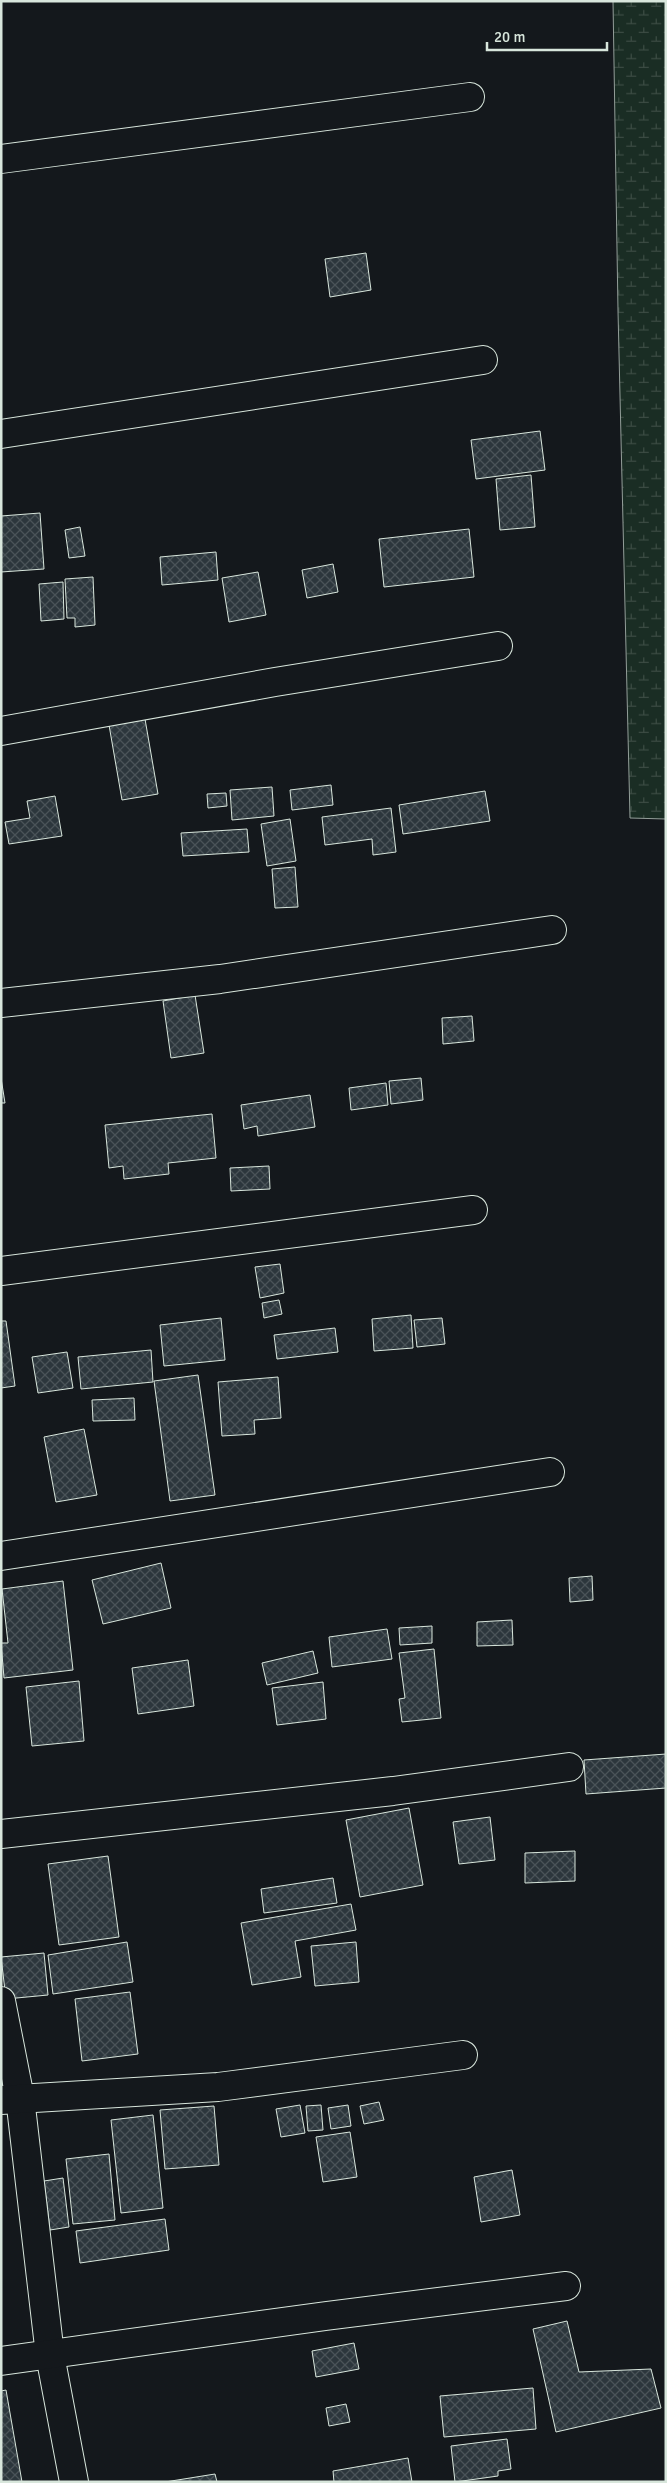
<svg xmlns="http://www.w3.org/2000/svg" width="667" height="2483" font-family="Signika,sans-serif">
<defs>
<pattern id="wetland-marsh" width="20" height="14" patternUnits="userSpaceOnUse" patternTransform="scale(1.25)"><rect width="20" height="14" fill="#1a2d24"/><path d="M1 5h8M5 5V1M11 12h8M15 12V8" fill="none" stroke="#3b4b43"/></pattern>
<pattern id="building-cross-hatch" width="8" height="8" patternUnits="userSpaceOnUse" patternTransform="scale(1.25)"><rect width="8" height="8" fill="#2c363c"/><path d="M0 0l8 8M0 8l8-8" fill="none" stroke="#4a5358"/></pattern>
</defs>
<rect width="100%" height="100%" fill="#14181c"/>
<polygon fill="url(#wetland-marsh)" stroke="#939e99" points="613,1 666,1 666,819 630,818 618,311"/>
<g fill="url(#building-cross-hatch)" stroke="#d8e6dc">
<polygon points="366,253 371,290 330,297 325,259"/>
<polygon points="540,431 545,470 476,479 471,440"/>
<polygon points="531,475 535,527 500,530 496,479"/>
<polygon points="40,513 44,569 1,572 1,516"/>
<polygon points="80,527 85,556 69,558 65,530"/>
<polygon points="469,529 474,577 384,587 379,539"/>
<polygon points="216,552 218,580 162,585 160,557"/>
<polygon points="333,564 338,592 307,598 302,570"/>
<polygon points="258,572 266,615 229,622 222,578"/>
<polygon points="93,577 95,625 75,627 75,618 67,618 65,579"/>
<polygon points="63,582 64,619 41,621 39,584"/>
<polygon points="145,719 158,794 122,800 109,725"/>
<polygon points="331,785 333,805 292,810 290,790"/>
<polygon points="272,787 274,816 232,820 230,790"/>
<polygon points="485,791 490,821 403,834 399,805"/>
<polygon points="226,793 227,806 208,808 207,794"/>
<polygon points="55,796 62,836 9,844 5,822 30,818 27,801"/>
<polygon points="391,808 396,852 373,855 372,839 325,845 322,817"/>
<polygon points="290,819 296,861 267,866 261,824"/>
<polygon points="247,829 249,852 183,856 181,833"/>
<polygon points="295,867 298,907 275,908 272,869"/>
<polygon points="195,995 204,1053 171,1058 163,1001"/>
<polygon points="472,1016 474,1041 443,1044 442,1018"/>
<polygon points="1,1078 5,1103 1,1103"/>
<polygon points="421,1078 423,1100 391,1104 389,1081"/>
<polygon points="386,1083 388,1105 351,1110 349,1088"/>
<polygon points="310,1095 315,1127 258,1136 257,1126 244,1129 241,1105"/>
<polygon points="212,1114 216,1158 168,1163 169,1174 124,1179 123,1166 109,1168 105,1125"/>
<polygon points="269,1166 270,1189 231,1191 230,1168"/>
<polygon points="280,1264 284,1293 260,1298 255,1267"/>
<polygon points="279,1300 282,1314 264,1318 262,1303"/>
<polygon points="411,1315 413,1348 374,1351 372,1319"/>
<polygon points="221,1318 225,1360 164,1366 160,1325"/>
<polygon points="442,1318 445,1344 417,1347 414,1320"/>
<polygon points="1,1321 6,1321 15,1386 1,1388"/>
<polygon points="335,1328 338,1352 277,1359 274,1335"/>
<polygon points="151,1350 153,1382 81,1389 78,1357"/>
<polygon points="67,1352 73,1388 38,1393 32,1357"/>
<polygon points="198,1375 215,1495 170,1501 154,1381"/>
<polygon points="278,1377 281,1418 254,1420 255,1434 222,1436 218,1382"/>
<polygon points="134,1398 135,1420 93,1421 92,1400"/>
<polygon points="84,1429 97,1495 56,1502 44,1437"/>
<polygon points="161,1563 171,1608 103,1624 92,1580"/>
<polygon points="592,1576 593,1600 570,1602 569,1578"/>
<polygon points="63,1581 73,1670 4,1678 1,1643 8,1643 2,1589"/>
<polygon points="512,1620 513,1645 477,1646 477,1622"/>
<polygon points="432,1626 432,1643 400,1645 399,1628"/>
<polygon points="387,1629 392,1659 332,1667 329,1637"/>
<polygon points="434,1649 441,1718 402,1722 399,1699 405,1698 399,1653"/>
<polygon points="313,1651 318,1673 267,1685 262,1663"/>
<polygon points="188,1660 194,1706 138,1714 132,1668"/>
<polygon points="79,1681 84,1741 32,1746 26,1687"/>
<polygon points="323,1682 326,1719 277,1725 272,1688"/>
<polygon points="666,1754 666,1788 586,1794 584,1760"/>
<polygon points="409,1808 423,1885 360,1897 346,1820"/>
<polygon points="490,1817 495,1860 459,1864 453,1822"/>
<polygon points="575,1851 575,1881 525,1883 525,1853"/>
<polygon points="108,1856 119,1937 59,1945 48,1864"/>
<polygon points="333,1878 337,1903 264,1913 261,1889"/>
<polygon points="351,1904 356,1930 295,1941 301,1977 252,1985 241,1923"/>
<polygon points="127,1942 133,1982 53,1994 48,1955"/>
<polygon points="356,1942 359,1982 315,1986 311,1946"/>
<polygon points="44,1953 48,1995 6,1999 1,1957"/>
<polygon points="130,1992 138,2054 82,2061 75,1999"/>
<polygon points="379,2102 384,2120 364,2124 360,2106"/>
<polygon points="300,2105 305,2133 281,2137 276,2109"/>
<polygon points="321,2105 323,2130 308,2131 306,2106"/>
<polygon points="348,2105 351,2126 331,2129 328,2108"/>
<polygon points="214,2106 219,2165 165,2169 160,2110"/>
<polygon points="153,2115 163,2208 121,2213 111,2120"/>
<polygon points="350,2132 357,2177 323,2182 316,2137"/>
<polygon points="109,2154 115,2220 73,2224 66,2159"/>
<polygon points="512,2170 520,2215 481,2222 474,2177"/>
<polygon points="63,2178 69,2227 50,2230 44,2181"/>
<polygon points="165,2219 169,2250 80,2263 76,2231"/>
<polygon points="567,2321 579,2372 651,2369 661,2408 556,2432 533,2329"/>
<polygon points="354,2343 359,2369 316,2377 312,2351"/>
<polygon points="533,2388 536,2429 444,2437 440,2396"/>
<polygon points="6,2390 22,2482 1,2482 1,2391"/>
<polygon points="346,2404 350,2422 329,2426 326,2408"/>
<polygon points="507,2439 511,2469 498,2471 498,2476 455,2482 451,2446"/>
<polygon points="408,2458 412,2482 334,2482 333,2471"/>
<polygon points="215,2474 217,2482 165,2482"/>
</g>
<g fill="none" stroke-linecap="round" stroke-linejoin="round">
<defs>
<g id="street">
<polyline points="1,159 470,97"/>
<polyline points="1,434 483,360"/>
<polyline points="1,731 275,682 498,646"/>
<polyline points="1,1003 220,979 552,930"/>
<polyline points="1,1271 473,1210"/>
<polyline points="1,1556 550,1472"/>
<polyline points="1,1834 393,1791 569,1767"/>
<polyline points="1,2001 20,2098 50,2355 74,2482"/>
<polyline points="1,2100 218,2087 463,2055"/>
<polyline points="1,2361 326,2316 566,2286"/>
</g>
</defs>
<use href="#street" stroke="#d8e6dc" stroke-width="30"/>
<use href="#street" stroke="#14181c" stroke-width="28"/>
</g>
<rect width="667" height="2483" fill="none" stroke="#d8e6dc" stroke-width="5"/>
<path d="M487 42v8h120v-8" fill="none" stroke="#d8e6dc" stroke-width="2.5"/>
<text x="494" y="42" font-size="15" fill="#d8e6dc" stroke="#14181c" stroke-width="4" paint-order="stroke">20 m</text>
</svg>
